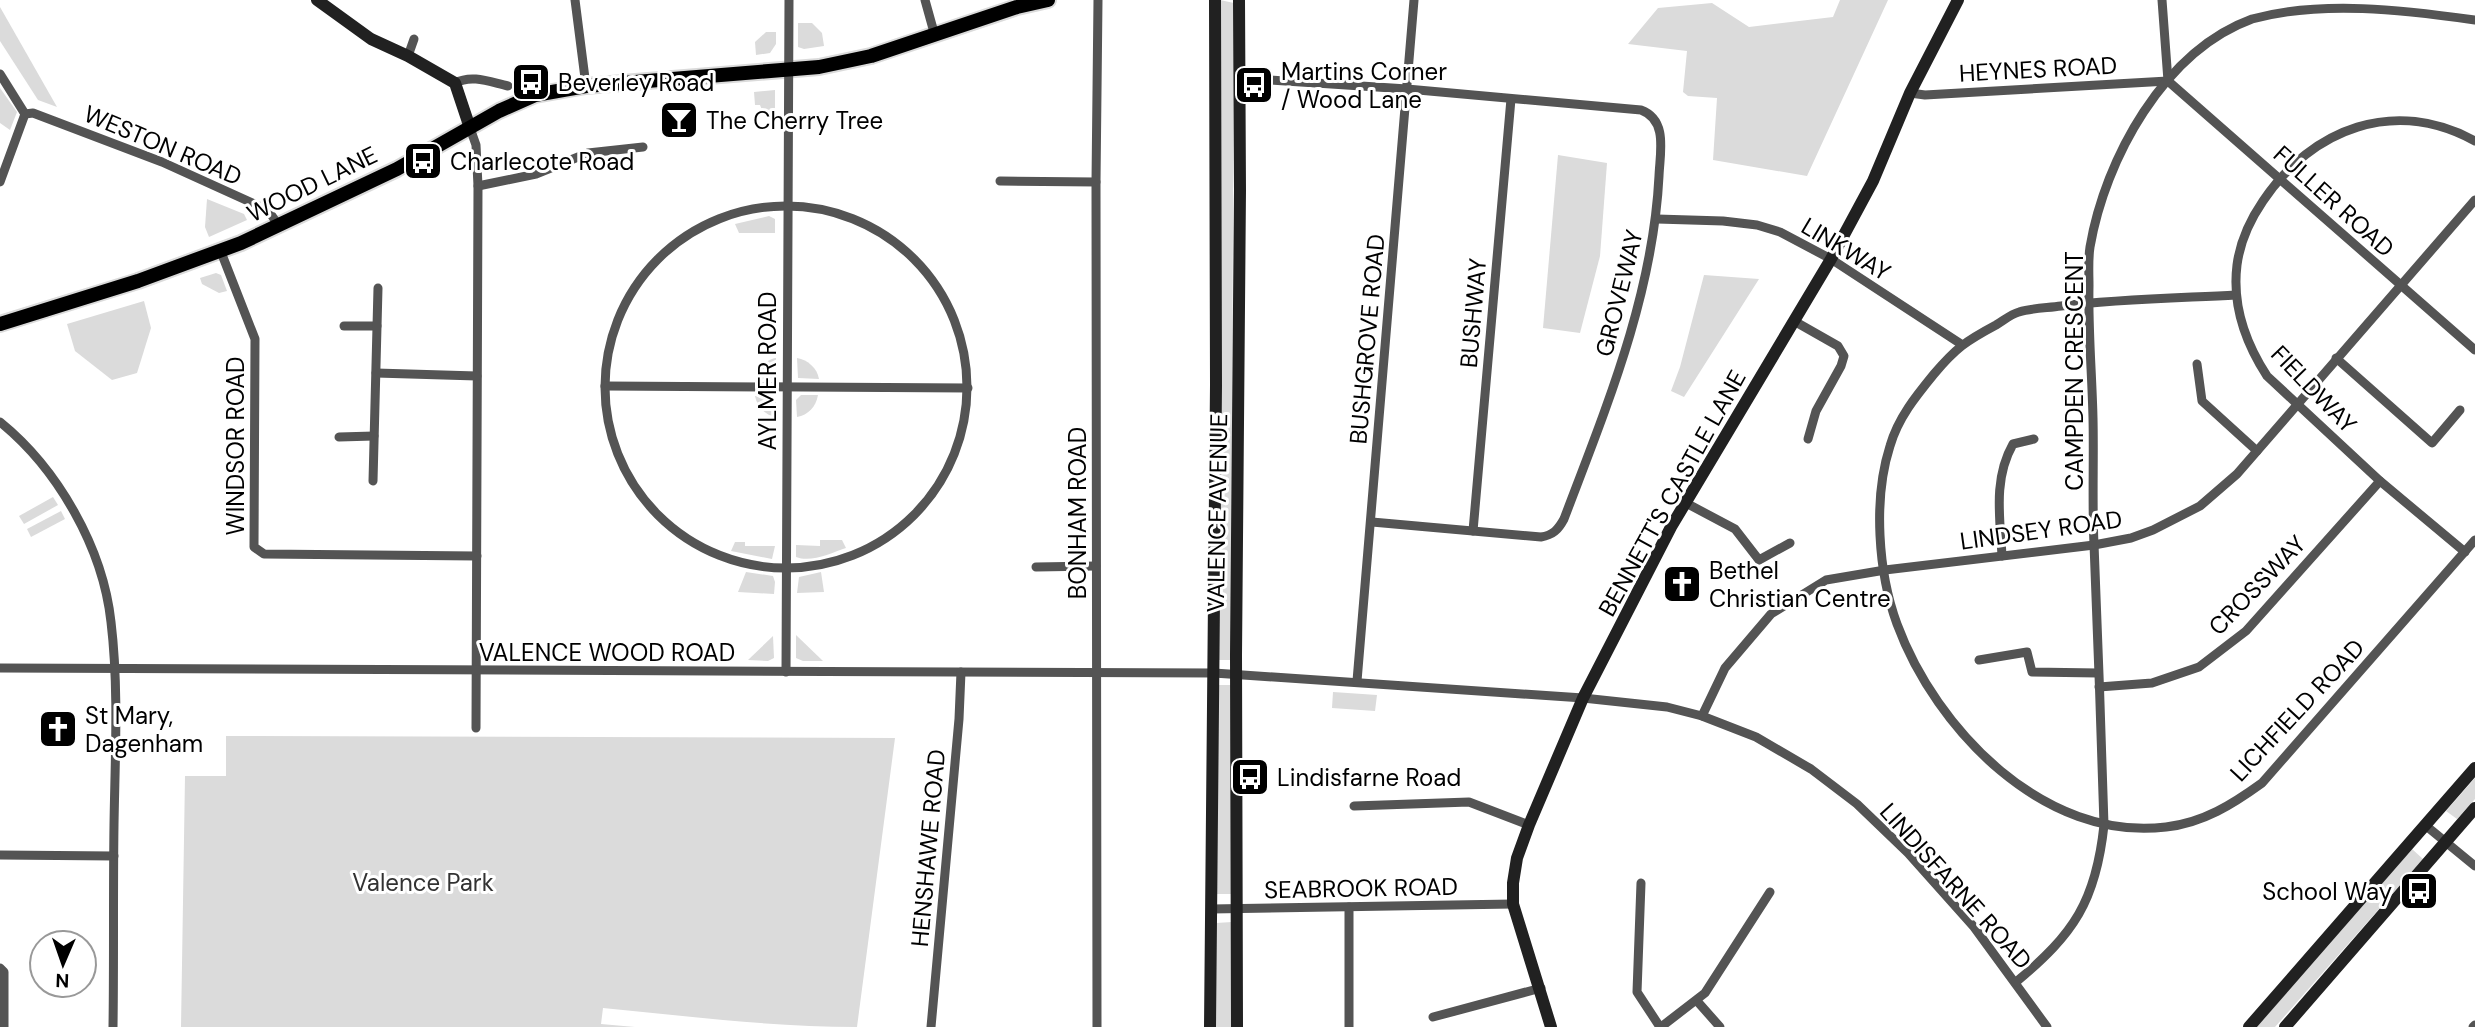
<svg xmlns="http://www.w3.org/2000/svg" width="2475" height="1027" font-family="'DM Sans',sans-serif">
<rect width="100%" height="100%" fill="#fff"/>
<g fill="#dbdbdb">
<polygon points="1220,0 1234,3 1231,660 1217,660"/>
<polygon points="1840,0 1888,0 1807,176 1713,160 1717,98 1688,96 1683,92 1687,51 1628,44 1658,8 1712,3 1749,27 1833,17"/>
<polygon points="0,7 57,107 38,100 0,41"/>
<polygon points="798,23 812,23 822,33 824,46 804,49 798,47"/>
<polygon points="766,32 776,32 776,44 770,53 756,55 755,42"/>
<polygon points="0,88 17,112 10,130 0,123"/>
<polygon points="775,90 775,115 764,115 760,105 755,105 754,92"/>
<polygon points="1558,155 1607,163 1600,256 1580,333 1543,328"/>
<polygon points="207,199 244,214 247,220 209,237 205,227"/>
<polygon points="769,216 775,219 775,233 739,233 735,224"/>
<polygon points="216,273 221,275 227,291 219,293 202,284 200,278"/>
<polygon points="1704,275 1759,279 1684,397 1671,391 1680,367"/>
<polygon points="144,301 151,328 137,373 112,380 75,351 67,324"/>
<path d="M 776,358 L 775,378 L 756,380 C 758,369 766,359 776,358 Z"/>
<path d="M 797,358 C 808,360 817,368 819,379 L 798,378 Z"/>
<path d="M 801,395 L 818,395 C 816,407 808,415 797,417 L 796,400 Z"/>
<path d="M 755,396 L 776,397 L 776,417 C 765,415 757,407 755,396 Z"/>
<polygon points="53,497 58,505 24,524 19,516"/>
<polygon points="61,511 65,519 31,537 27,529"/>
<path d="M 820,540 L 842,540 L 846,548 C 831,553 811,563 796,557 L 796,545 L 820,546 Z"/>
<polygon points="735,542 745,542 745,546 775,546 772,559 731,551"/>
<polygon points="746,572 773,576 775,582 774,594 738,592"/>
<polygon points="821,572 824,592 797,593 799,577"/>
<polygon points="796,635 823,661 803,661 796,658"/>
<polygon points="773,636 774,658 768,661 748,660"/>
<polygon points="1217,685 1231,685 1231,894 1215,894"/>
<polygon points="1333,692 1377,695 1375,711 1332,708"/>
<path d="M 226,736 L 895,738 L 857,1027 C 771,1027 687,1016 603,1008 L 601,1024 L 635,1027 L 181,1027 L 185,776 L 226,776 Z"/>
<polygon points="2475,778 2475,799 2457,819 2446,811"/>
<polygon points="2412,849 2423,859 2275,1027 2256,1027"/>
<polygon points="1232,922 1231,1027 1215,1027 1216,923"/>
</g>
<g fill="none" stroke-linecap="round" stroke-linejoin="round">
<defs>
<polyline id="primary" points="0,324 138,281 241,243 397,169 499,111 535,95 586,86 819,67 871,56 1017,7 1048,0"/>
</defs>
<use href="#primary" stroke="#dbdbdb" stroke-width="18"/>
<g stroke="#545454" stroke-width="9">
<polyline points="575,0 586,86"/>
<polyline points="925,0 935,36"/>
<polyline points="2162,0 2168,81"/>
<polyline points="408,56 414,39"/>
<polyline points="0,74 25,114"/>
<path d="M 1240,78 L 1407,89 L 1641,110 C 1668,120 1660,152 1659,176 C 1653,296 1606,408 1564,519 C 1558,530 1553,535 1541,537 L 1372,522"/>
<polyline points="2168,81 2475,350"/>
<path d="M 455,83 C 472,74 490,82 508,86"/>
<polyline points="1910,93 1925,95 2168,81"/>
<polyline points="25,114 33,113 162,162 259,206 270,213 279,226"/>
<polyline points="470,128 476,145 478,186 476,728"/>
<polyline points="1000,181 1096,182"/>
<polyline points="0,182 25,114"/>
<polyline points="478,186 536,174 588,153 643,147"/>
<circle cx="786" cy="387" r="181"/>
<polyline points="1657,219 1723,221 1757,225 1780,232 1831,259 1961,344"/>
<polyline points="221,252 255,339 254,547 264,554 477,556"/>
<path d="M 2236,295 C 2178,298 2119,299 2061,306 C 2047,308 2032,308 2019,312 C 2011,314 2003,321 1996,325 C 1966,341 1956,348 1934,374 C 1916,396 1898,418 1890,446 C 1873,499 1878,572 1897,624 C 1936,730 2045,842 2166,827 C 2203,823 2233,804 2262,783 L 2475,540"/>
<polyline points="1794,321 1838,346 1844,356 1841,366 1816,411 1808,439"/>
<polyline points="344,326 377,326"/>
<polyline points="2336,358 2432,443 2460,410"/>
<polyline points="2197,364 2202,401 2257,451"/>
<polyline points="376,373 477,376"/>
<polyline points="605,386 968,388"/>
<path d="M 0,422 C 58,469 103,548 111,622 C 119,689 115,758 114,825 C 113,892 114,960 113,1027"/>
<polyline points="339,437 374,436"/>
<polyline points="373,481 378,288"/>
<polyline points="1686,503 1735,529 1759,560 1790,543"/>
<polyline points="1473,531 1511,99"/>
<path d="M 2465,552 L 2380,481 L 2267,376 C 2245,342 2232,305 2237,265 C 2240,242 2250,220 2263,201 C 2312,128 2395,97 2475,141"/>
<path d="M 2002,556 C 2000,518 1993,479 2013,444 L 2034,439"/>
<polyline points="1036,567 1096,566"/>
<polyline points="1979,660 2027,652 2032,672 2098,673"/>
<polyline points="0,668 1214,673 1583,698 1667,707 1702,716 1756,737 1811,769 1857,804 1908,853 1974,927 2047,1027"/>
<polyline points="786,672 789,0"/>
<polyline points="1357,681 1414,0"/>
<polyline points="2099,687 2152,683 2199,667 2246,631 2380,481"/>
<polyline points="1702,716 1725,668 1771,614 1826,580 1885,570 2094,545 2131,538 2153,530 2200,506 2237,474 2475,200"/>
<polyline points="1354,806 1469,802 1529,825"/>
<polyline points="2425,825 2475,866"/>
<polyline points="0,855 114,856"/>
<polyline points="1641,883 1637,992 1660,1027"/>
<polyline points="1349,907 1349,1027"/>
<polyline points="1211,909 1513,904"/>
<polyline points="0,968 4,972 4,1027"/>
<path d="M 2016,982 C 2074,934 2096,901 2104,825 C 2101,731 2098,638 2094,544 C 2092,502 2094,460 2093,418 C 2092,374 2088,330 2089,286 C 2089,273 2088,260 2090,247 C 2105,159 2164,51 2252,19 C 2322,0 2403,10 2475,20"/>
<polyline points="1697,1001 1720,1027"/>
<polyline points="1433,1017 1541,988"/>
<polyline points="931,1027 959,719 961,672"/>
<polyline points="1097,1027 1096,182 1098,0"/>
<polyline points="1661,1027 1705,993 1770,892"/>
<polyline points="2473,1027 2475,1025"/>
</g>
<g stroke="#212121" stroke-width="12">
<polyline points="317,0 371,39 408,56 455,83 470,128"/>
<polyline points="1210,1027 1216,385 1215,0"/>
<polyline points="1237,1027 1236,655 1240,190 1239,0"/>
<polyline points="1551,1027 1513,904 1513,883 1517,858 1529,825 1583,698 1671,527 1831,259 1873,181 1910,93 1958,0"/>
<polyline points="2249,1027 2475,768"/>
<polyline points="2285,1027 2475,808"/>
</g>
<use href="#primary" stroke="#000" stroke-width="14"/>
</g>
<defs>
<symbol id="bus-square" viewBox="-11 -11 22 22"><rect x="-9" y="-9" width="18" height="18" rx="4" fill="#000" stroke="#fff"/><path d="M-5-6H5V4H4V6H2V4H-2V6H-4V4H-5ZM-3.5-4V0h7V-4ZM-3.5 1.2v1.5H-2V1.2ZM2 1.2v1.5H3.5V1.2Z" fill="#fff"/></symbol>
<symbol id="bar-square" viewBox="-11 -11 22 22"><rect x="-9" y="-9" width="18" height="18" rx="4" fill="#000" stroke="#fff"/><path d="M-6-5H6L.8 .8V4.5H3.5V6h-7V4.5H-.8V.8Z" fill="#fff"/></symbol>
<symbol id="church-square" viewBox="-11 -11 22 22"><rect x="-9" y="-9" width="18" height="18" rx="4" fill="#000" stroke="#fff"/><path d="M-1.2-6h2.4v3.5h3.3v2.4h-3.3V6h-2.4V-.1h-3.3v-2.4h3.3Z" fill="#fff"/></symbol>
</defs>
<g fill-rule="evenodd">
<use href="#bus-square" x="509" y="60" width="44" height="44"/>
<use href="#bus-square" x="1232" y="63" width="44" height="44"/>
<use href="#bar-square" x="657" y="98" width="44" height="44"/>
<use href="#bus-square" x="401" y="139" width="44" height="44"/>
<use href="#church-square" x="1660" y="562" width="44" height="44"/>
<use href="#church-square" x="36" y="707" width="44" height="44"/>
<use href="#bus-square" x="1228" y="755" width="44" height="44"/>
<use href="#bus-square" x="2397" y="869" width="44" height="44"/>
</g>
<g text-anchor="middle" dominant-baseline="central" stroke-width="6" stroke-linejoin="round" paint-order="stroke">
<g font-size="24" fill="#000" stroke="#fff">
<text transform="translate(2038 69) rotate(-3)">HEYNES ROAD</text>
<text transform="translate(163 145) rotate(23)">WESTON ROAD</text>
<text transform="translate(312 184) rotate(-26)">WOOD LANE</text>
<text transform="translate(2334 201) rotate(42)">FULLER ROAD</text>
<text transform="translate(1846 249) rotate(31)">LINKWAY</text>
<text transform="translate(1619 293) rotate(-76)">GROVEWAY</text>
<text transform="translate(1473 313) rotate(-85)">BUSHWAY</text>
<text transform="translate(1367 339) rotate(-85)">BUSHGROVE ROAD</text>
<text transform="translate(767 371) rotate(-90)">AYLMER ROAD</text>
<text transform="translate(2074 371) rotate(-90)">CAMPDEN CRESCENT</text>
<text transform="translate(2314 389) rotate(46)">FIELDWAY</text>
<text transform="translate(235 446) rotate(-90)">WINDSOR ROAD</text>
<text transform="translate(1672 493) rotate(-61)">BENNETT'S CASTLE LANE</text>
<text transform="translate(1077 513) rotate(-90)">BONHAM ROAD</text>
<text transform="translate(1217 513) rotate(-89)">VALENCE AVENUE</text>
<text transform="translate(2041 530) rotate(-8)">LINDSEY ROAD</text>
<text transform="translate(2257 585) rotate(-46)">CROSSWAY</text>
<text x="607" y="652">VALENCE WOOD ROAD</text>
<text transform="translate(2297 710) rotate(-47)">LICHFIELD ROAD</text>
<text transform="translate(928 848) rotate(-85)">HENSHAWE ROAD</text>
<text transform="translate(1956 886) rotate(48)">LINDISFARNE ROAD</text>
<text transform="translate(1361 888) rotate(-1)">SEABROOK ROAD</text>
</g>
<g font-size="24" fill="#000" stroke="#fff" text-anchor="start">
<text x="1281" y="71">Martins Corner<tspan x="1281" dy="28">/ Wood Lane</tspan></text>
<text x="558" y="82">Beverley Road</text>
<text x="706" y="120">The Cherry Tree</text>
<text x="450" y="161">Charlecote Road</text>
<text x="1709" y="570">Bethel<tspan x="1709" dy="28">Christian Centre</tspan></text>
<text x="85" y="715">St Mary,<tspan x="85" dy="28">Dagenham</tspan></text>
<text x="1277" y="777">Lindisfarne Road</text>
<text x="2392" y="891" text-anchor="end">School Way</text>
</g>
<g font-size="24" fill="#323232" stroke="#fff">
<text x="423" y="882">Valence Park</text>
</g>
</g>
<g transform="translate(63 964) rotate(182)"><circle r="33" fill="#ffffff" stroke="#999999" stroke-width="2"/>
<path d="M0-5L12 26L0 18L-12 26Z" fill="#000000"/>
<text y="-10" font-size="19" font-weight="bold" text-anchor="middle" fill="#000000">N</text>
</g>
</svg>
